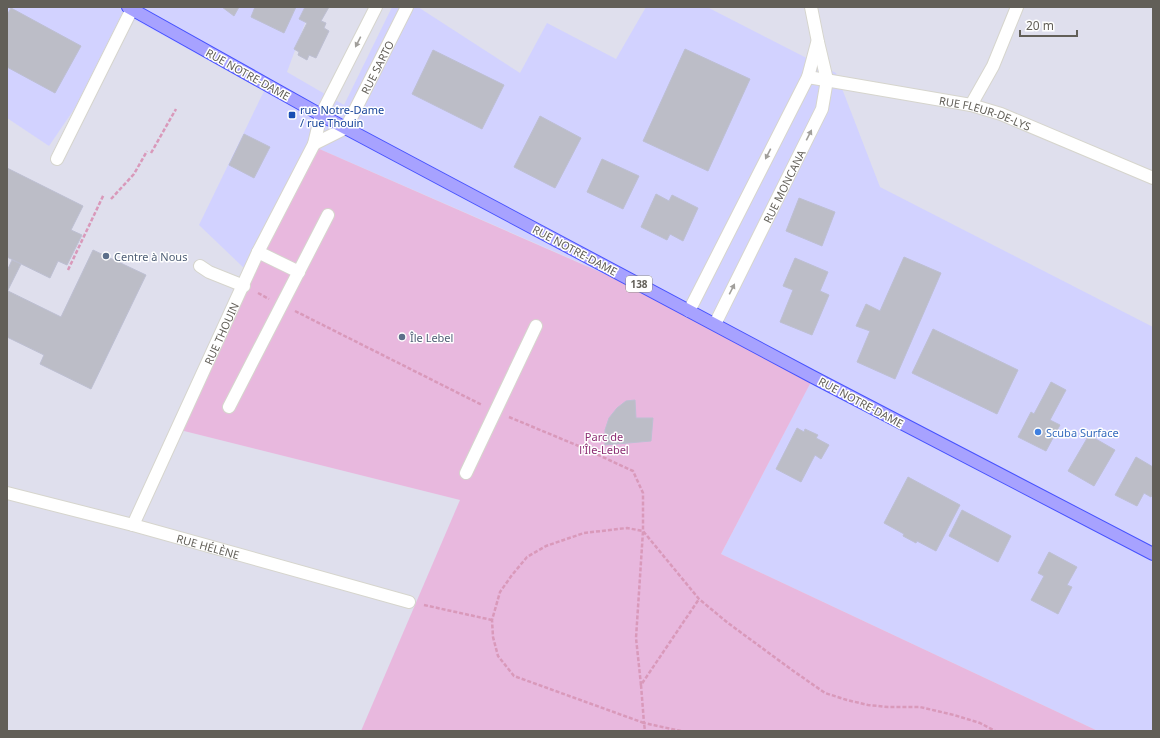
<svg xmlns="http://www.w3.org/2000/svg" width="1160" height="738" font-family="'Noto Sans',sans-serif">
<rect width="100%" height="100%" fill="#dfdfed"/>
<polygon fill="#d2d2ff" points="7,7 311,7 287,72 344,105 392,7 418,7 520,73 547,23 616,59 646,7 707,7 836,73 880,187 1153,327 1153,731 1098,731 721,554 812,379 581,263 308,144 246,270 199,225 264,91 135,20 49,146 7,118"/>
<polygon fill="#e8b8de" points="308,144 689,311 812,380 721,554 1098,731 361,731 460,500 172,428"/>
<g fill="#bcbdc7" stroke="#bdbfd2">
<polygon points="222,7 239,7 234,16"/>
<polygon points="255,7 296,7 284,33 251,17"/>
<polygon points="305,7 329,7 321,21 326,23 324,28 329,31 316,58 309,55 307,60 298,55 299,52 294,49 307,23 299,19"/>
<polygon points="11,8 81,46 55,93 7,67 7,15"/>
<polygon points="685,49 750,79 708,171 643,141"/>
<polygon points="433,50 504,85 482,129 412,94"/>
<polygon points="540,116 581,138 555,188 514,167"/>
<polygon points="244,134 270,147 254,178 229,165"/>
<polygon points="602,159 639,176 623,209 587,192"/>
<polygon points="7,168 83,206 71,230 82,235 67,265 58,261 50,278 7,257"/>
<polygon points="656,194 669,201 672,195 698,208 683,241 670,234 667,240 641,227"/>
<polygon points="799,198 835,212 822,246 786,231"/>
<polygon points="93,250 146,275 91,389 40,364 44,355 7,337 7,292 8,291 61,317"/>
<polygon points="904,257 941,273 895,379 857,362 870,331 856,326 866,304 880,311"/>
<polygon points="795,258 828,272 820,291 829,295 812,335 780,322 793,290 783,286"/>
<polygon points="12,260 21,264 7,292 7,271"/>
<polygon points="933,329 1018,370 997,414 912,373"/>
<polygon points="1051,382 1066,390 1050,420 1060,425 1046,451 1018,437 1031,412 1034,414"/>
<polygon points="635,400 636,418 653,418 651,441 605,445 605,430 609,418 617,408 626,401"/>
<polygon points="797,428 804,432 805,429 818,435 816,438 829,445 821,459 815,455 801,482 776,469"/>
<polygon points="1089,435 1115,450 1094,486 1068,471"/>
<polygon points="1136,457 1153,467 1153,493 1151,497 1144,493 1137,506 1115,495"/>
<polygon points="908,477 960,505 936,551 917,541 916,543 903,536 904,534 884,523"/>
<polygon points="962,510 1011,536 998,562 949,536"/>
<polygon points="1049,552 1077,567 1067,585 1072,587 1058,614 1031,600 1044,576 1038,573"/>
</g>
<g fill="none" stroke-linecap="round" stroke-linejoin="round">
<defs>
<g id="minor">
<path id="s1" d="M 808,77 L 971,105 L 1001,114 L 1153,178"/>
<polyline points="971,105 993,66 1017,7"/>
<path id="s2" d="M 314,144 L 346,128 L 407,7"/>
<polyline points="57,159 132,9"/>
<polyline points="258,252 299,272"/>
<polyline points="200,266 209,272 244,286"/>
<polyline points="689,311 808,77 817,43"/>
<path id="s3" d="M 715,324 L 822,109 L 827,80 L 818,42 L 811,7"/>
<polyline points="229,407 328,215"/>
<polyline points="466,473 536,326"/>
<path id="s4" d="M 7,493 L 133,525 L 409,602"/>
<path id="s5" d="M 133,525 L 258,252 L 314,144 L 321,115 L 376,7"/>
</g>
<polyline id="major" points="128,7 321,115 813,377 1153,554"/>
</defs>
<use href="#minor" stroke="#d6d5cd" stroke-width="14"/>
<use href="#major" stroke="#4652ff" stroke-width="14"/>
<g stroke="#d999ba" stroke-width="2.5" stroke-dasharray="4 2" stroke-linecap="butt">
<polyline points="151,153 176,109"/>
<polyline points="111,199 134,174 147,151"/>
<polyline points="68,270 104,194"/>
<polyline points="258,293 269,299"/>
<polyline points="295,311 482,405"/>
<polyline points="509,417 581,447 633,471 643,493 643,531 699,599 728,623 792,670 825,693 847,700 868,705 888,707 920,707 954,715 980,723 995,731"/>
<polyline points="424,605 492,620"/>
<polyline points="641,685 636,638 643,531 627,528 584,533 546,546 527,557 512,575 500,592 492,620 493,637 498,656 514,676 644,723 645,731"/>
<polyline points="681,731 644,723 641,685 699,599"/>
</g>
<use href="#minor" stroke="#fff" stroke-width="12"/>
<use href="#major" stroke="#a7a2ff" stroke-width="12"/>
</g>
<defs><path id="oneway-solid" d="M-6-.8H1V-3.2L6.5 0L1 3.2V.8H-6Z"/></defs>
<g fill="#a19f9b">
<use href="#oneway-solid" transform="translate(358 42) rotate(117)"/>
<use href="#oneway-solid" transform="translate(809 135) rotate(-63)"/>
<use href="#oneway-solid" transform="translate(768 154) rotate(117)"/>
<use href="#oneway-solid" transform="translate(732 289) rotate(-63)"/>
</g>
<rect fill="#1a4fb4" stroke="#fff" stroke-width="1.5" x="288" y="111" width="8" height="8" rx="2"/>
<g fill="#5c6f8a" stroke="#fff" stroke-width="1.5">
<circle cx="106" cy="256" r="4"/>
<circle cx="402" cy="337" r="4"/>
</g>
<circle fill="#3f7fe0" stroke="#fff" stroke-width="1.5" cx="1038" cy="432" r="4"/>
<g text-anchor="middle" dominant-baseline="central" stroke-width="3" stroke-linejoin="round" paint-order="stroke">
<rect fill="#fff" stroke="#918f8a" stroke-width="1" x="626" y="276" width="26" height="16" rx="3"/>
<g font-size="10" font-weight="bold" fill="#625f58">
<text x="639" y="284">138</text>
</g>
<g font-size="11" fill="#625f58" stroke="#fff">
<text stroke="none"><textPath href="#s2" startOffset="104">RUE SARTO</textPath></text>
<text transform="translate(248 74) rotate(29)">RUE NOTRE-DAME</text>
<text stroke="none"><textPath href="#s1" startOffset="181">RUE FLEUR-DE-LYS</textPath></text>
<text stroke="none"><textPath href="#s3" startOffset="154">RUE MONCANA</textPath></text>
<text transform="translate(575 250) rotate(28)">RUE NOTRE-DAME</text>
<text stroke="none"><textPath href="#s5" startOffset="211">RUE THOUIN</textPath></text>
<text transform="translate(861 402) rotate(28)">RUE NOTRE-DAME</text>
<text stroke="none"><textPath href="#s4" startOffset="208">RUE HÉLÈNE</textPath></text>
</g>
<g font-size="11" fill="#164399" stroke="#fff" text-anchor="start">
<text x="300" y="109">rue Notre-Dame<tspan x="300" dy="13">/ rue Thouin</tspan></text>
</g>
<g font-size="11" fill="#4e5e75" stroke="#fff" text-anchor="start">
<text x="114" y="256">Centre à Nous</text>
<text x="410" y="337">Île Lebel</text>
</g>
<g font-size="11" fill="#366cbe" stroke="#fff" text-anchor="start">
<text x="1046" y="432">Scuba Surface</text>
</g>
<g font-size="11" fill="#8c2d73" stroke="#fff">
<text x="604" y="436">Parc de<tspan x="604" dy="13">l'Île-Lebel</tspan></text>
</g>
</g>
<rect width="1160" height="738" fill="none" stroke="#625f58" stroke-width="16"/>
<path d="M1020 30v6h57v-6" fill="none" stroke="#625f58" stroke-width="2"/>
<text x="1026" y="30" font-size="12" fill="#625f58" stroke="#ffffff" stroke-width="3" paint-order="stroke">20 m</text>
</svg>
